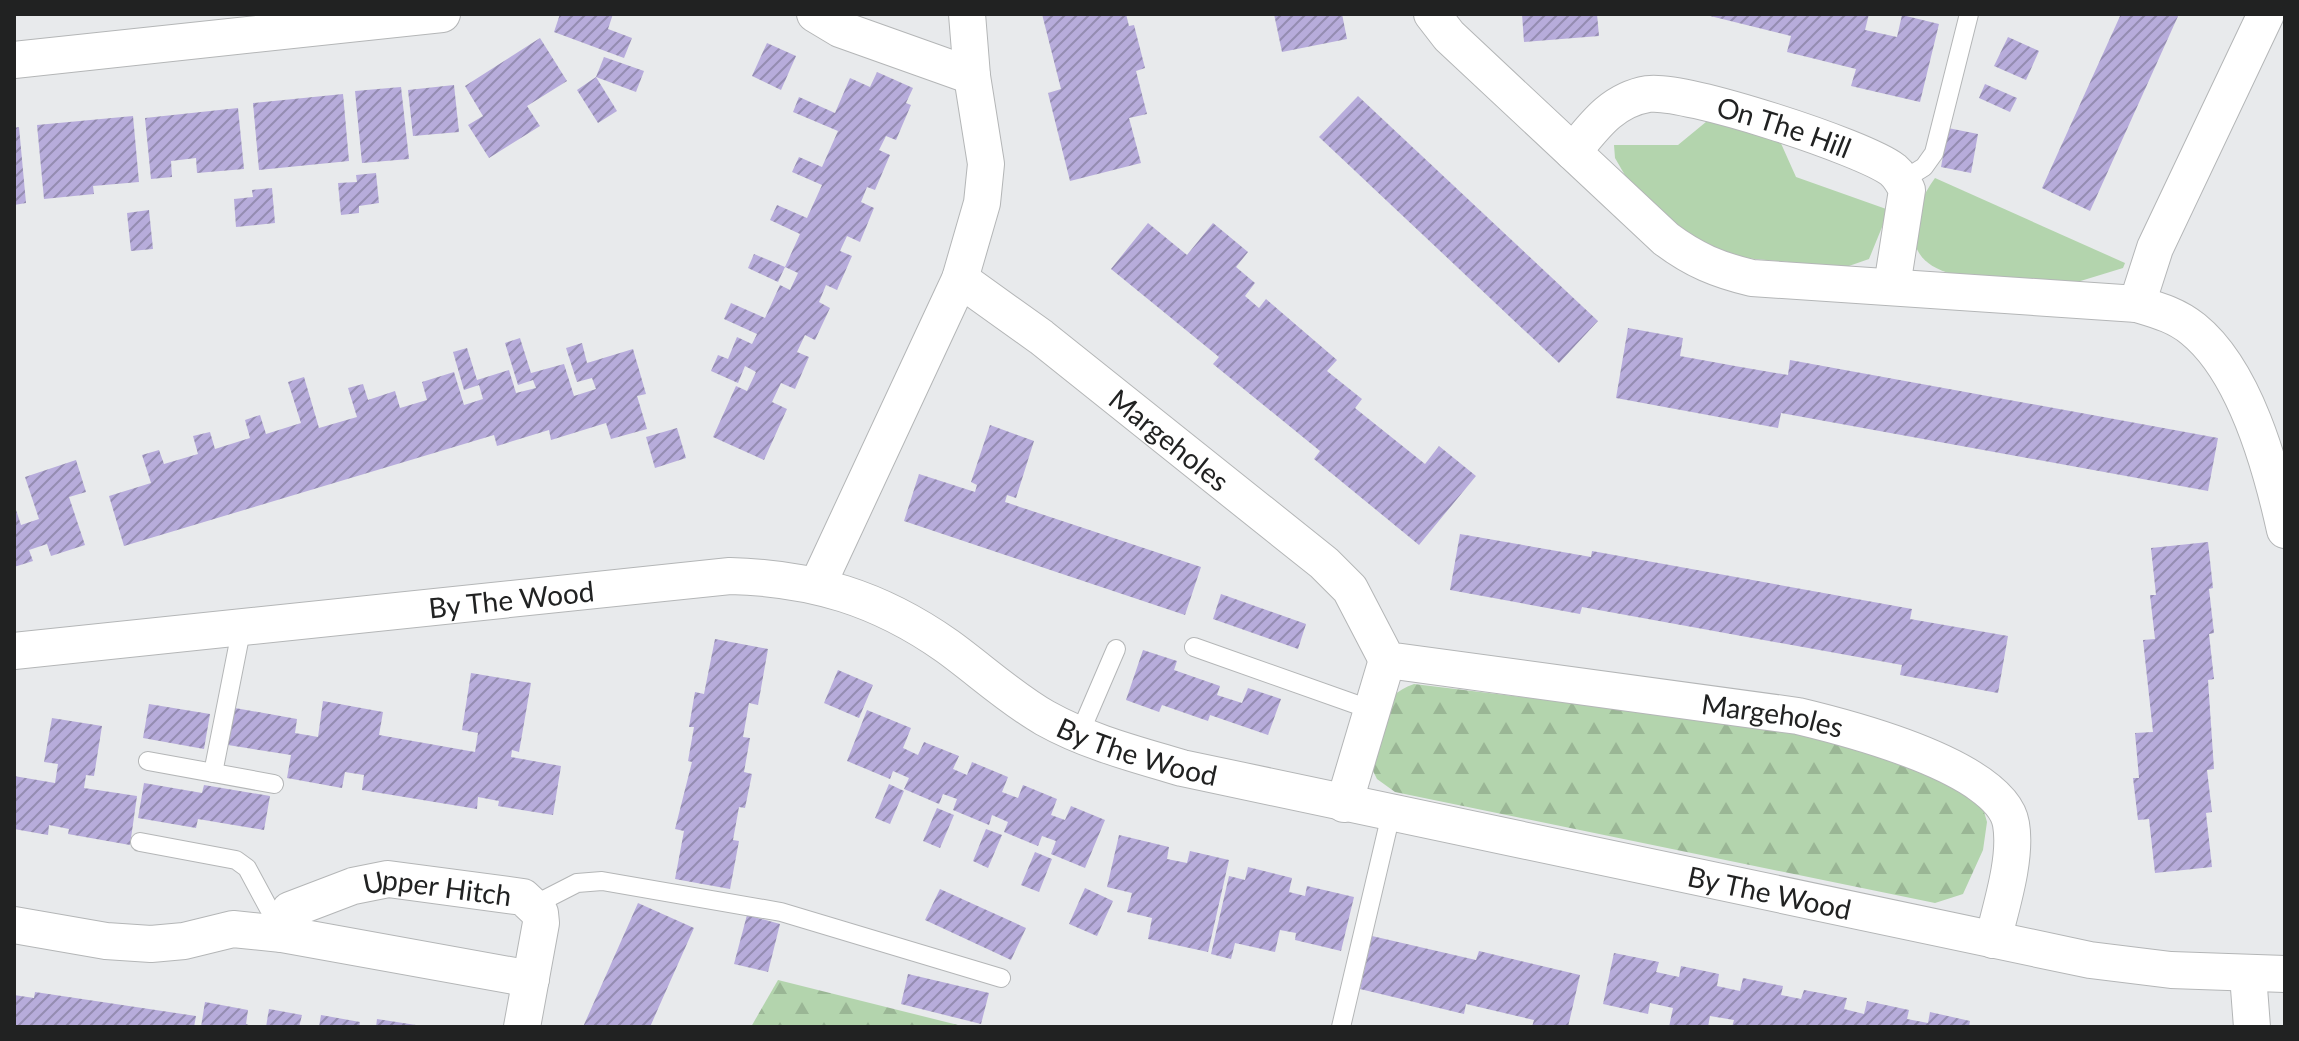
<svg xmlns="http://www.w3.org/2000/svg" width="2299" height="1041" font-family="Lato,sans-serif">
<defs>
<pattern id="forest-firs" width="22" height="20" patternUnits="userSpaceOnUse" patternTransform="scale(2)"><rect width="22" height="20" fill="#b3d4ad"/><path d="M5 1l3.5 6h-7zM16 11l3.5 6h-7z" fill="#9ab695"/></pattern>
<pattern id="building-hatch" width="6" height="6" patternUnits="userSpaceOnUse" patternTransform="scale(2)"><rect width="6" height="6" fill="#b7acdb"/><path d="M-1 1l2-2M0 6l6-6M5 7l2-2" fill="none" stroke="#948cb1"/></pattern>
</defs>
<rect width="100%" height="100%" fill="#e8eaec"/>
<g fill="#b3d4ad">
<polygon points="1712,117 1779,139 1796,177 1889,210 1869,259 1846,267 1733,257 1690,237 1626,177 1615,158 1614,145 1678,145"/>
<path d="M 1935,178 L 2125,263 L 2123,268 L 2074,283 L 1952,274 C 1899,260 1908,216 1935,178 Z"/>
</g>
<g fill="url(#forest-firs)">
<path d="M 1414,684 L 1785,729 L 1850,743 L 1964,786 L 1981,801 L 1987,822 L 1983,850 L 1963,894 L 1935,903 L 1395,792 L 1377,779 L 1367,759 C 1376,725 1378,697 1414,684 Z"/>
<polygon points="778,980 966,1027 751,1027"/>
</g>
<g fill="url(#building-hatch)">
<polygon points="560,14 613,14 608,29 632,38 624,58 554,32"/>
<polygon points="1042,14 1126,14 1129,26 1134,25 1145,68 1136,71 1147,114 1129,118 1141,163 1070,181 1048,93 1061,89"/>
<polygon points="1274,14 1342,14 1347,39 1282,52"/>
<polygon points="1522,14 1597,14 1599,36 1524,42"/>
<polygon points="1702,14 1869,14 1865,30 1897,37 1902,15 1939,24 1920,102 1851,86 1856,69 1787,52 1791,36"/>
<polygon points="2121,14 2179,14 2090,211 2042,188"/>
<polygon points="2008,37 2039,51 2026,80 1994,66"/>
<polygon points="540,38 567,81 527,106 540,126 489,158 468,125 483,116 465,86"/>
<polygon points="767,43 796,56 781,90 752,76"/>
<polygon points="604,57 644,71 636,92 596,77"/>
<polygon points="877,72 913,88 906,103 911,105 896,140 886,136 879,150 890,155 875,190 867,187 861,202 874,208 860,242 847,236 840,251 852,256 837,290 826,285 819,302 830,308 815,340 805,335 797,352 809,357 795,389 781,383 772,402 787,409 764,460 713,437 736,386 747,391 756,372 745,366 738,383 711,371 718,355 728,359 737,337 752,344 757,334 724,319 731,303 765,318 780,285 790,290 798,273 785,267 800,234 770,220 777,205 807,218 822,185 792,172 799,157 822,167 838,131 793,112 799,97 835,113 850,78 870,87"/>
<polygon points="596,77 617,111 598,123 577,90"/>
<polygon points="1985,84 2017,98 2010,112 1979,98"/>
<polygon points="454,85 459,132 413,136 408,90"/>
<polygon points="401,87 409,159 362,163 355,91"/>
<polygon points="343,94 349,161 259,170 253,103"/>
<polygon points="1358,96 1598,321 1559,363 1319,137"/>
<polygon points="238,108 244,169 197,173 196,158 171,161 172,177 151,179 145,118"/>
<polygon points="133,116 139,182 93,186 94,194 44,199 37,125"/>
<polygon points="19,127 26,203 14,205 14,128"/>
<polygon points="1948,128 1978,134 1971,173 1941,167"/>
<polygon points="376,173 379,203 359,206 359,213 341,215 338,183 357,182 356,175"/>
<polygon points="272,188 275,223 236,227 234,199 253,197 252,190"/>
<polygon points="149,210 153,249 131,251 127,213"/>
<polygon points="1148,223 1187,255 1213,223 1248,252 1236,267 1255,283 1245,296 1259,308 1266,299 1337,360 1327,371 1362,399 1355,408 1425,464 1439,446 1476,476 1419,545 1314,459 1320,451 1213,364 1219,357 1111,269"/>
<polygon points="754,254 785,267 778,282 748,268"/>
<polygon points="1628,328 1683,338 1680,356 1735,366 1788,375 1790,360 2218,438 2208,491 1781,413 1778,428 1616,398"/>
<polygon points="520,338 531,373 564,364 574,396 596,389 592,378 577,382 566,348 582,343 587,363 633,349 646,394 637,396 647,429 611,439 606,423 551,440 549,430 497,446 494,435 124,546 109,496 151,483 142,455 159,450 164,464 198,454 193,436 210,432 215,449 250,438 245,420 260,415 266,434 301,423 288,382 304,377 319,428 357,417 348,388 363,384 368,400 395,391 400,408 427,400 422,382 454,372 464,405 483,399 479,385 464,390 453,352 467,348 477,380 509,370 516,393 536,388 533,380 518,385 505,343"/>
<polygon points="990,425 1034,441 1016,498 1007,495 1005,502 1201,567 1185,615 904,521 919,474 975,492 977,485 971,482"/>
<polygon points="677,428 686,458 655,468 646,437"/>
<polygon points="76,460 86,492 69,497 85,545 51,556 47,544 29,550 33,561 14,567 14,504 21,525 39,519 25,477"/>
<polygon points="1460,534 1591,557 1592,551 1912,609 1910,619 2008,636 1998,693 1900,675 1902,665 1582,607 1580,614 1450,590"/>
<polygon points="2208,542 2213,588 2209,589 2214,633 2209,634 2214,679 2208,680 2214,769 2207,770 2212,812 2206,813 2212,867 2155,873 2149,819 2138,820 2133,778 2139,778 2135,733 2153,732 2143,640 2155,639 2150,595 2156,595 2151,548"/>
<polygon points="1221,594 1306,624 1298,649 1213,619"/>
<polygon points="715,639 768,649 758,705 749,703 743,737 750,738 744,772 752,774 745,808 739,807 733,840 739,841 730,889 675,879 684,831 675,829 692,762 688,761 694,727 689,727 695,692 704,694"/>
<polygon points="1143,650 1177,661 1174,670 1220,686 1217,695 1242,703 1248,688 1281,699 1268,735 1210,715 1208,721 1162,705 1159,712 1126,700"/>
<polygon points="838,670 873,685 859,718 824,703"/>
<polygon points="471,673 531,683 519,752 512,750 511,757 561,766 553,815 498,806 499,801 478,797 477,809 362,790 364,775 345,772 342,788 287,778 291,755 228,745 235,708 297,719 295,733 318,737 323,701 383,712 379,735 475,752 478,733 462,730"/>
<polygon points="149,704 210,714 204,749 143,738"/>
<polygon points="867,710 911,728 903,748 918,755 924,742 959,756 953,769 967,775 972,762 1008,777 1002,792 1018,798 1023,785 1057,799 1051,815 1065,820 1071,806 1105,820 1085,868 1051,854 1056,841 1042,836 1038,846 1004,832 1008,822 992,815 989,825 953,810 957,799 943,794 939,804 904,789 909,778 893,771 890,779 847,761"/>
<polygon points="52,718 102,726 94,776 86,775 84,788 137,796 130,845 68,834 69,829 49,825 48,835 14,829 14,776 55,783 58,764 44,762"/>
<polygon points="144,783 202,793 204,785 270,796 264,830 198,819 196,828 138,818"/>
<polygon points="889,784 904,791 890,824 875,818"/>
<polygon points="937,808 954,815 940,848 923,841"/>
<polygon points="986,829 1002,835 988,868 973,861"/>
<polygon points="1119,835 1169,847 1167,859 1187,863 1190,851 1229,860 1208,952 1148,939 1152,918 1127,912 1132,893 1107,887"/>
<polygon points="1035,852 1052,859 1039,892 1021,885"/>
<polygon points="1248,867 1292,878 1289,892 1305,896 1307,886 1354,897 1341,951 1295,940 1296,933 1280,930 1275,952 1235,943 1231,959 1211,954 1229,876 1245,880"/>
<polygon points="1085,888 1113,901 1097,936 1069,924"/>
<polygon points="940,889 1026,928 1011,960 925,920"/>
<polygon points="638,903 694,928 657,1011 650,1027 583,1027"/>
<polygon points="747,915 780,924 768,972 734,964"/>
<polygon points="1372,936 1476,960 1479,951 1580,975 1568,1027 1532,1027 1534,1020 1466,1004 1464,1014 1360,989"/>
<polygon points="1614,953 1659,962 1656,972 1679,977 1681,966 1719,974 1717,986 1740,991 1743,978 1783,986 1781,995 1801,999 1804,990 1847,998 1844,1009 1864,1014 1867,1001 1909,1010 1907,1019 1928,1023 1930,1012 1970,1021 1969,1027 1732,1027 1734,1020 1710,1016 1708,1027 1669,1027 1673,1008 1650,1003 1648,1014 1603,1004"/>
<polygon points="908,974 989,993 981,1024 901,1004"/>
<polygon points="35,992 196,1016 194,1027 14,1027 14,995 34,998"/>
<polygon points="205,1002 248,1010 246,1024 254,1027 201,1027"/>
<polygon points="269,1009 302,1015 299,1027 266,1027"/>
<polygon points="321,1015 360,1022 359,1027 319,1027"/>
<polygon points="377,1019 416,1025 416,1027 376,1027"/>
</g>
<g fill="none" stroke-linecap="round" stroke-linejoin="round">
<defs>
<g id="lane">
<polyline points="1903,180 1924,167 1934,153 1969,14"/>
<polyline points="1194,647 1372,710"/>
<polyline points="1079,735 1116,649"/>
<polyline points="148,761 274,784"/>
<polyline points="213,773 242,626"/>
<polyline points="140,842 236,860 247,868 281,931"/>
<polyline points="534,905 577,883 602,881 781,912 1001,978"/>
<polyline points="1341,1027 1391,814"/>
</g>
<g id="street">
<polyline points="815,14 840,29 972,76"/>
<path d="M 1432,14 L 1449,36 L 1666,239 C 1694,260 1718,270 1752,278 L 2137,304 C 2157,310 2176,315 2193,329 C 2245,371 2271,466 2285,530"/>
<polyline points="14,60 442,14"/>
<path id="s1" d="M 1573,152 C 1594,126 1612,100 1648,94 C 1685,89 1863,147 1893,170 C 1900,176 1903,182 1907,190 L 1892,286"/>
<path id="s2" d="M 960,279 L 1041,337 L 1324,563 L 1350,589 L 1387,660 L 1798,716 C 1848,728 2002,767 2011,824 C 2017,858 2001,907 1993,940"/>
<polyline points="2137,304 2155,248 2266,14"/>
<polyline points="818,584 960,279 982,203 986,164 972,76 967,14"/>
<path id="s3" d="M 14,651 L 730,576 C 812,578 879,598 947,646 C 979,669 1010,698 1045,718 C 1088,742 1135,754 1182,768 L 2090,960 L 2171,970 L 2285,974"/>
<polyline points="1344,804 1387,660"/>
<polyline points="14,925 106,941 151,944 184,941 233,929 282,934 531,979"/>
<path id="s4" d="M 282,934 L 290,910 L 353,886 L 388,879 L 523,897 L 540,913 L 541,923 L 522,1027"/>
<polyline points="2248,975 2252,1027"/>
</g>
</defs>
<use href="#lane" stroke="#b4b6b7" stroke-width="20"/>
<use href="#street" stroke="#b4b6b7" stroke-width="38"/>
<use href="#lane" stroke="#fff" stroke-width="18"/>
<use href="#street" stroke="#fff" stroke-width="36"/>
</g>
<g text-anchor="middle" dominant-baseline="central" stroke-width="6" stroke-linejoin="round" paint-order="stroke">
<g font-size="28" fill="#212222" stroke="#f5f7f9">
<text stroke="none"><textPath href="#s1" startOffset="238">On The Hill</textPath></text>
<text stroke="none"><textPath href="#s2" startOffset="264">Margeholes</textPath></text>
<text stroke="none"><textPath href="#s3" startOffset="500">By The Wood</textPath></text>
<text stroke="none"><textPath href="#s2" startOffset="968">Margeholes</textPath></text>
<text stroke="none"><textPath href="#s3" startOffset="1172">By The Wood</textPath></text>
<text stroke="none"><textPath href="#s4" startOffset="178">Upper Hitch</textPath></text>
<text stroke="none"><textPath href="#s3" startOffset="1820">By The Wood</textPath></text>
</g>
</g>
<rect width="2299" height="1041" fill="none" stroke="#212222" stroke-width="32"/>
</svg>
